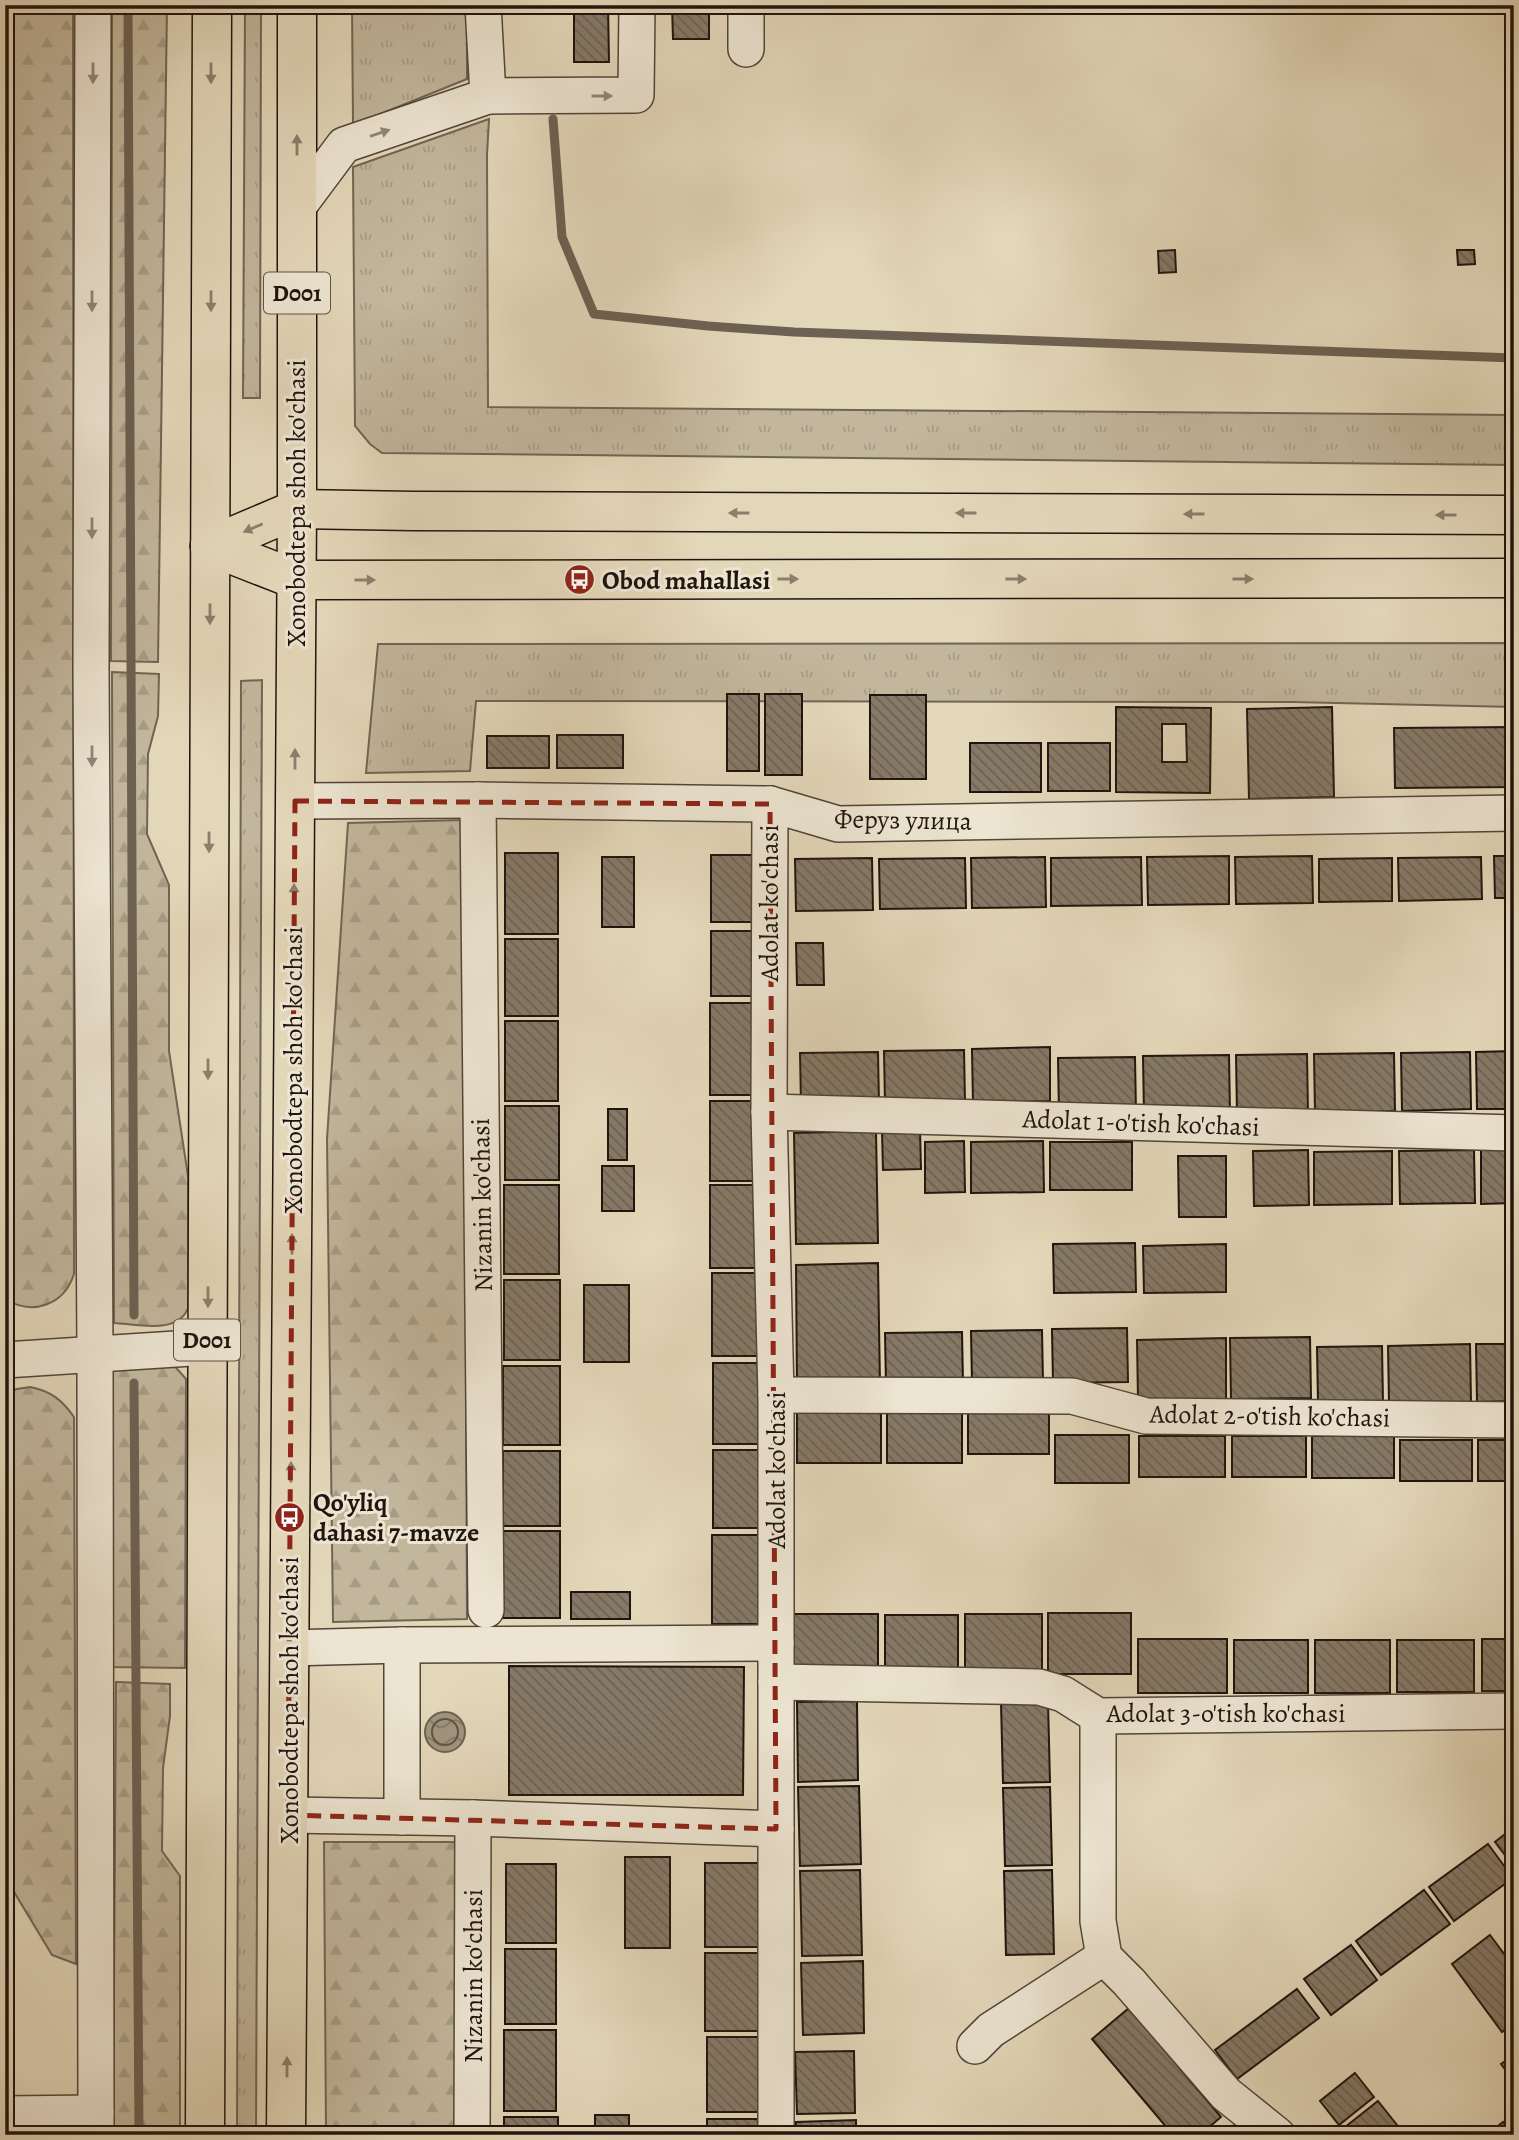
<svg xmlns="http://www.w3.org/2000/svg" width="1519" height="2140" font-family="Alegreya,serif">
<defs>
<pattern id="grass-tufts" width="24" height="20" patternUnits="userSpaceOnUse" patternTransform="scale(1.75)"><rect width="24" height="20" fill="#c2b69c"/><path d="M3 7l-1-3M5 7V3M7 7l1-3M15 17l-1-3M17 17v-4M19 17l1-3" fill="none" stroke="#a69c85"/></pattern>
<pattern id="forest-firs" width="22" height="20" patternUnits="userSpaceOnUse" patternTransform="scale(1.75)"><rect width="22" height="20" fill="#c2b69c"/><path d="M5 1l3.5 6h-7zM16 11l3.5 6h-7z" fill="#a69c85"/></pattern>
<pattern id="water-waves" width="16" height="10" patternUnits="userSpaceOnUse" patternTransform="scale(1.75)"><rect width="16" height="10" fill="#a0957f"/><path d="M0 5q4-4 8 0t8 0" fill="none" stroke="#827866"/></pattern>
<pattern id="building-back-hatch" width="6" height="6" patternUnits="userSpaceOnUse" patternTransform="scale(1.75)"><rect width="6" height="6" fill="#857967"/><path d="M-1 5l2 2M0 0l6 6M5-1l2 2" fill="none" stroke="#6c6253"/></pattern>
</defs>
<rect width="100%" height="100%" fill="#e3d7b9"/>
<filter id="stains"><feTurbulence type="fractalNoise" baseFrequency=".00286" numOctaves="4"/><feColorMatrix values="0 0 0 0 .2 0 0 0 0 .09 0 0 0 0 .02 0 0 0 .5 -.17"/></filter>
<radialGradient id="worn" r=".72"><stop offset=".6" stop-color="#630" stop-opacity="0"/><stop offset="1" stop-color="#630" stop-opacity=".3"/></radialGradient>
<g fill="url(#grass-tufts)" stroke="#706555" stroke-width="2">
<polygon points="245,5 261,5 260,398 243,398"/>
<polygon points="352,5 467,5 467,79 353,125"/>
<polygon points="489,119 487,155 488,407 1514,415 1514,465 382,453 370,444 355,426 353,167"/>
<polygon points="1514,643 1514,707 1292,702 476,701 470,771 366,773 378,644"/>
<polygon points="262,680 256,2135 237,2135 241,681"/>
</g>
<g fill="url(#forest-firs)" stroke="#706555" stroke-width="2">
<path d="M 5,5 L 73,5 L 74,1274 C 64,1305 33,1316 5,1299 Z"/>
<polygon points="112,5 167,5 158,662 111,661"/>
<path d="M 112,672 L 159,674 L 158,716 L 148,754 L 147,834 L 169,885 L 169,1051 L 188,1176 L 188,1308 C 178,1335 137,1324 114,1323 Z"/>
<polygon points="464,820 467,1619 333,1622 327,1139 348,823"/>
<polygon points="112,1361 171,1362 186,1379 185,1668 111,1667"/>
<path d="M 30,1387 C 51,1391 62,1400 74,1417 L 76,1964 L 52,1955 L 5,1877 L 5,1393 L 17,1389 Z"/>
<polygon points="116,1682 170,1684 170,1716 163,1768 162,1851 180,1876 180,2135 113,2135"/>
<polygon points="324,1842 460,1842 459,2135 326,2135"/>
</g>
<circle fill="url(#water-waves)" stroke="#6c6152" stroke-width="2" cx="445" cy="1732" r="20"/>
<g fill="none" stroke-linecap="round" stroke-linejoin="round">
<circle stroke="#605446" stroke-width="2" cx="445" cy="1732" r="13"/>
<g stroke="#6c6152" stroke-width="9">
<polyline points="128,5 134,1315"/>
<polyline points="553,119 562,237 594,314 708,326 794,332 1514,358"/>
<polyline points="134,1383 139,2135"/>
</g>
</g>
<g fill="url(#building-back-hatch)" stroke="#1f140e" stroke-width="2" fill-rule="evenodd">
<polygon points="574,5 608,5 609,62 574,62"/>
<polygon points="672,5 709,5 709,39 673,39"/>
<polygon points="1175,250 1176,272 1159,273 1158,251"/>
<polygon points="1457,250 1474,250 1475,264 1458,265"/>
<rect x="727" y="694" width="32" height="77"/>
<rect x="765" y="694" width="37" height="81"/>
<rect x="870" y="695" width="56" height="84"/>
<path d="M 1116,707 L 1211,708 L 1210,793 L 1116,792 ZM 1162,724 L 1186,724 L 1187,762 L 1162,762 Z"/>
<polygon points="1332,707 1334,797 1249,799 1247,709"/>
<polygon points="1514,727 1514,787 1395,788 1394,728"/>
<rect x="557" y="735" width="66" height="33"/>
<rect x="487" y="736" width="62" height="32"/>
<rect x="970" y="743" width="71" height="49"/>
<rect x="1048" y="743" width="62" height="48"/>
<rect x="505" y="853" width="53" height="81"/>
<rect x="711" y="855" width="46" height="67"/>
<polygon points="1229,856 1229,904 1148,905 1147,857"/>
<polygon points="1312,856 1313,903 1236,904 1235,857"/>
<polygon points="1494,856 1514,856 1514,898 1495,898"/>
<rect x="602" y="857" width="32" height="70"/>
<polygon points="1045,857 1046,907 972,908 971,858"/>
<polygon points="1141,857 1142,905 1051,906 1051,858"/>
<polygon points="1481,857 1482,899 1399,901 1398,858"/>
<polygon points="872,858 873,910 796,911 795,859"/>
<polygon points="965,858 966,908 880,909 879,859"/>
<polygon points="1392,858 1392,901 1319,902 1319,859"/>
<rect x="711" y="931" width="46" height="65"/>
<rect x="505" y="939" width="53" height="77"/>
<polygon points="796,943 823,943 824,985 797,985"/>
<rect x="710" y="1003" width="48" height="92"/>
<rect x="505" y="1021" width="53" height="80"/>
<polygon points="1050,1047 1050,1101 973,1103 972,1049"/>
<polygon points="964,1050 965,1102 885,1104 884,1051"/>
<polygon points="1514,1051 1514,1109 1477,1109 1476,1052"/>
<polygon points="878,1052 879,1104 801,1105 800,1053"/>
<polygon points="1470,1052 1471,1109 1402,1111 1401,1053"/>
<polygon points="1394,1053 1395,1111 1315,1112 1314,1054"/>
<polygon points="1307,1054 1308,1113 1237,1114 1236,1055"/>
<polygon points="1229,1055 1230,1113 1144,1115 1143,1056"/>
<polygon points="1135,1057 1136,1113 1059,1114 1058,1058"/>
<rect x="710" y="1101" width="49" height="80"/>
<rect x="505" y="1106" width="54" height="74"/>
<rect x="608" y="1109" width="19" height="51"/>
<polygon points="920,1130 921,1169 883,1170 882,1131"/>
<polygon points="876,1131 878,1243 796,1244 794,1133"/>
<polygon points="964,1141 965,1192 925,1193 925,1142"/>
<polygon points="1043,1141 1044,1192 971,1193 971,1142"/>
<rect x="1050" y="1142" width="82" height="48"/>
<polygon points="1308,1150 1309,1205 1254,1206 1253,1151"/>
<polygon points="1474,1150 1475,1203 1400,1204 1399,1151"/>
<polygon points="1481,1150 1514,1150 1514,1203 1481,1204"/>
<polygon points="1392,1151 1392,1204 1314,1205 1314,1152"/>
<polygon points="1178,1156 1226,1156 1226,1217 1179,1217"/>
<rect x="602" y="1166" width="32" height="45"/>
<rect x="504" y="1185" width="55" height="89"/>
<rect x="710" y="1185" width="49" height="83"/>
<polygon points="1135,1243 1136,1292 1054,1293 1053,1244"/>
<polygon points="1226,1244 1226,1292 1144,1293 1143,1246"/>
<polygon points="878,1263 880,1385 797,1386 796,1265"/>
<rect x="712" y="1273" width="48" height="83"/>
<rect x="504" y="1280" width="56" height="80"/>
<rect x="584" y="1285" width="45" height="77"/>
<polygon points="1127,1328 1128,1382 1053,1383 1052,1329"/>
<polygon points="1042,1330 1043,1382 972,1383 971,1331"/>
<polygon points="962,1332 963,1384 886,1385 885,1333"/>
<polygon points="1310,1337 1311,1398 1231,1399 1230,1338"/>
<polygon points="1226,1338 1226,1399 1138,1400 1137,1340"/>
<polygon points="1470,1344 1471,1402 1389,1403 1388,1346"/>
<polygon points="1476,1344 1514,1344 1514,1401 1477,1402"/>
<polygon points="1382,1346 1383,1403 1318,1403 1317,1347"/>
<rect x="713" y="1363" width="47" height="81"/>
<rect x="503" y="1366" width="57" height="79"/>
<rect x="797" y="1409" width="84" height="54"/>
<rect x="968" y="1410" width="81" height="44"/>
<rect x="887" y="1411" width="75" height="52"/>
<rect x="1055" y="1435" width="74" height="48"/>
<rect x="1139" y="1436" width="86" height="41"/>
<rect x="1232" y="1436" width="74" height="41"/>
<rect x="1312" y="1436" width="82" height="42"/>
<rect x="1400" y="1440" width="72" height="41"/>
<rect x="1478" y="1440" width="36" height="41"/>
<rect x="713" y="1450" width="46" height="78"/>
<rect x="503" y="1451" width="57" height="75"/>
<rect x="503" y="1531" width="57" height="87"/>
<rect x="712" y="1535" width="48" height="89"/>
<rect x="571" y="1592" width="59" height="27"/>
<rect x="1048" y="1613" width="83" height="61"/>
<rect x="793" y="1614" width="85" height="59"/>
<rect x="965" y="1614" width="77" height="58"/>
<rect x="885" y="1615" width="73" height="57"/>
<rect x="1138" y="1639" width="89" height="54"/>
<rect x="1482" y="1639" width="32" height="52"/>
<rect x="1234" y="1640" width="74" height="53"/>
<rect x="1315" y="1640" width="75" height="53"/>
<rect x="1397" y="1640" width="77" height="52"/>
<polygon points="509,1666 744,1667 743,1795 509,1795"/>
<polygon points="857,1701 858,1780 798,1782 797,1702"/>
<polygon points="1048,1702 1050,1782 1003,1783 1001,1703"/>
<polygon points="859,1786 861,1864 800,1866 798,1787"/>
<polygon points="1050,1787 1052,1865 1005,1866 1003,1788"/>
<polygon points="1514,1827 1514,1867 1495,1842"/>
<polygon points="1488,1844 1513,1878 1454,1921 1429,1887"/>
<rect x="625" y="1857" width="45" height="91"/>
<rect x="705" y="1863" width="53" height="84"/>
<rect x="506" y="1864" width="50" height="79"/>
<polygon points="860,1870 862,1955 802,1956 800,1871"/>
<polygon points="1052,1870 1054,1954 1006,1955 1004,1871"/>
<polygon points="1424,1890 1450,1924 1381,1975 1356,1941"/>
<polygon points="1490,1935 1514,1967 1514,2023 1502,2032 1452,1964"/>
<polygon points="1351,1945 1377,1980 1331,2015 1304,1979"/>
<rect x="505" y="1949" width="51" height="75"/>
<rect x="705" y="1953" width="53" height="78"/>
<polygon points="863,1961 864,2033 803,2035 801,1963"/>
<polygon points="1297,1989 1319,2018 1237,2079 1215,2050"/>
<polygon points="1129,2008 1221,2117 1200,2135 1173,2135 1092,2039"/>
<rect x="504" y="2030" width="52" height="81"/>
<rect x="707" y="2037" width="51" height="75"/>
<polygon points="854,2051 855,2113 797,2114 795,2052"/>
<polygon points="1514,2055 1514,2081 1501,2064"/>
<polygon points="1355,2073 1374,2097 1339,2125 1320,2101"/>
<polygon points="1378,2101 1401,2130 1395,2135 1335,2135"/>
<rect x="595" y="2115" width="34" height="20"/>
<rect x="504" y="2117" width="54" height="18"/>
<rect x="707" y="2119" width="52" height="16"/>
<polygon points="856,2120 856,2135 796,2135 796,2122"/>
<polygon points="1240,2120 1258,2135 1223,2135"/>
<polygon points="1503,2122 1514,2135 1487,2135"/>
<polygon points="975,2129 975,2135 907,2135 907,2130"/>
</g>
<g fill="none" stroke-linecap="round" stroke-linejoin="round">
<defs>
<g id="minor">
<polyline points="93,5 91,667 95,1353 96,2135"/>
<polyline points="483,5 488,96"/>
<polyline points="746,5 746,49"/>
<polyline points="297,208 344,145 488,96 636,95 637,5"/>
<polyline points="478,800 486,1610"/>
<polyline points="295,801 478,800 770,804 838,824 1514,813"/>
<polyline points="770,804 769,1112 776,1395 776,2135"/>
<polyline points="769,1112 1514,1133"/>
<polyline points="5,1360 207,1347"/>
<polyline points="776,1395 1072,1396 1146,1416 1514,1420"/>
<polyline points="402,1645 402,1817"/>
<polyline points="289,1648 402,1645 776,1643"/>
<polyline points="776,1682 1039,1687 1063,1694 1098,1716 1514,1711"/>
<polyline points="1098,1716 1098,1921 1104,1957 1129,1982 1226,2094 1277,2135"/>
<polyline points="288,1815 473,1818 776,1829"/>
<polyline points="975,2046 991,2030 1104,1957"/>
<polyline points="5,2114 96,2113"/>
<polyline points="472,2135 473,1818"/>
</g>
<g id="major">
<polyline points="210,546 297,509 413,511 1514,515"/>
<polyline points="210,546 297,580 1514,578"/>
</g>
<g id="highway">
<polyline points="205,2135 212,5"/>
<polyline points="286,2135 297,509 297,5"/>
</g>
</defs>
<use href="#minor" stroke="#504539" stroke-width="38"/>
<use href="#major" stroke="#1f140e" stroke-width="41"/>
<use href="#highway" stroke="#1f140e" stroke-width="41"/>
<use href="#minor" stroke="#ede5d2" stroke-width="35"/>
<use href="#major" stroke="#e3d7b9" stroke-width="38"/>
<use href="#highway" stroke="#e3d7b9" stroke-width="38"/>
</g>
<defs><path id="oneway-solid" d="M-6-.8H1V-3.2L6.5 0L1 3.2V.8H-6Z" transform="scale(1.75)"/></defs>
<g fill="#90877a">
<use href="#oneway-solid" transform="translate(93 73) rotate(90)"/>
<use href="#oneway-solid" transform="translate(602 96)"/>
<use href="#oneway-solid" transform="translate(380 133) rotate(-19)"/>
<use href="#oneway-solid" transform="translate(92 301) rotate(90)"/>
<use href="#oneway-solid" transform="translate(92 528) rotate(90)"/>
<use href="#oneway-solid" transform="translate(92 756) rotate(90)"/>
</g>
<g fill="#8b7f6c">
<use href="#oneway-solid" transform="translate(211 73) rotate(90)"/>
<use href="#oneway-solid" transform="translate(297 145) rotate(-90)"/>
<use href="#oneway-solid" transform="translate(211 301) rotate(90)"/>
<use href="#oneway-solid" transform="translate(739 513) rotate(-180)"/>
<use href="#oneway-solid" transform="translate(966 513) rotate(-180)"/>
<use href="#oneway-solid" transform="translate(1194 514) rotate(-180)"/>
<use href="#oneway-solid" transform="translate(1446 515) rotate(-180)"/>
<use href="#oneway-solid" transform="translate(253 528) rotate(157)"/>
<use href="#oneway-solid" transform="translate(788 579)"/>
<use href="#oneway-solid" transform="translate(1016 579)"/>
<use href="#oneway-solid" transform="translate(1243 579)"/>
<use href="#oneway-solid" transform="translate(365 580)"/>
<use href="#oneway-solid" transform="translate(210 614) rotate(90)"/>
<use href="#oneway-solid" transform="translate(295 759) rotate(-90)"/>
<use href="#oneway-solid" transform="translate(209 842) rotate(90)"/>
<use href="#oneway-solid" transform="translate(294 894) rotate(-90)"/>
<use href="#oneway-solid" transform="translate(208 1069) rotate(90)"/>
<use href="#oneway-solid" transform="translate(292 1244) rotate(-90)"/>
<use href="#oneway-solid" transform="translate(208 1297) rotate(90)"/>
<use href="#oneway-solid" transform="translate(291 1472) rotate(-90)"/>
<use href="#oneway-solid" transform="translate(287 2067) rotate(-90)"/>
</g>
<path fill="none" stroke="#8f2418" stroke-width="5" stroke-dasharray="14 9" stroke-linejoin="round" d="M 295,801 L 770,804 L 776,1829 L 288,1815 Z"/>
<defs>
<symbol id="bus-disc" viewBox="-11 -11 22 22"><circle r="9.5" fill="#8f2418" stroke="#ede5d2"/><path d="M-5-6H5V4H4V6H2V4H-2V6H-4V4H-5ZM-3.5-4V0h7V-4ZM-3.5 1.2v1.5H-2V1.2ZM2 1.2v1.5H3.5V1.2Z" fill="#fff"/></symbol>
</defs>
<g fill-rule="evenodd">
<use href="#bus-disc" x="562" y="562" width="35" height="35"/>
<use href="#bus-disc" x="272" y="1500" width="35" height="35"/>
</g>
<g text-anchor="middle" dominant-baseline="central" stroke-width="6" stroke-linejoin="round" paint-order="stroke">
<g fill="#ede5d2" stroke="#5d5349" stroke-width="2">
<rect x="264" y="272.5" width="66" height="41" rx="5"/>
<rect x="174" y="1319.5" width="66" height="41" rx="5"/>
</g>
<g font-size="24" font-weight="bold" fill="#1f140e">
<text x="297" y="293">D001</text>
<text x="207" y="1340">D001</text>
</g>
<g font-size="26" fill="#1f140e" stroke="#ede5d2">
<text transform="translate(296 503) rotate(-90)">Xonobodtepa shoh ko'chasi</text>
<text transform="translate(903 820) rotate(1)">Феруз улица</text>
<text transform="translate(769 903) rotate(-90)">Adolat ko'chasi</text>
<text transform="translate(293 1070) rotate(-90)">Xonobodtepa shoh ko'chasi</text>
<text transform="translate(1141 1123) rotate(2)">Adolat 1-o'tish ko'chasi</text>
<text transform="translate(482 1205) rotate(-91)">Nizanin ko'chasi</text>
<text transform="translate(1270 1416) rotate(1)">Adolat 2-o'tish ko'chasi</text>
<text transform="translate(776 1470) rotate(-90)">Adolat ko'chasi</text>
<text transform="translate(289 1700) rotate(-90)">Xonobodtepa shoh ko'chasi</text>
<text x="1226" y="1713">Adolat 3-o'tish ko'chasi</text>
<text transform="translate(473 1976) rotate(-90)">Nizanin ko'chasi</text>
</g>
<g font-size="26" font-weight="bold" fill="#1f140e" stroke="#ede5d2" text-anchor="start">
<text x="602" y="580">Obod mahallasi</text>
<text x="313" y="1502">Qo'yliq<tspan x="313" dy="30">dahasi 7-mavze</tspan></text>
</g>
</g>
<rect width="1519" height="2140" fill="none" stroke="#e3d7b9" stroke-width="28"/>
<rect x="7" y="7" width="1505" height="2126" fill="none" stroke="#1f140e" stroke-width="3.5"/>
<rect x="14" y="14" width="1491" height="2112" fill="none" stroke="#1f140e" stroke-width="2"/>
<rect width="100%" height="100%" filter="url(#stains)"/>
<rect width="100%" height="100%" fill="url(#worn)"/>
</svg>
